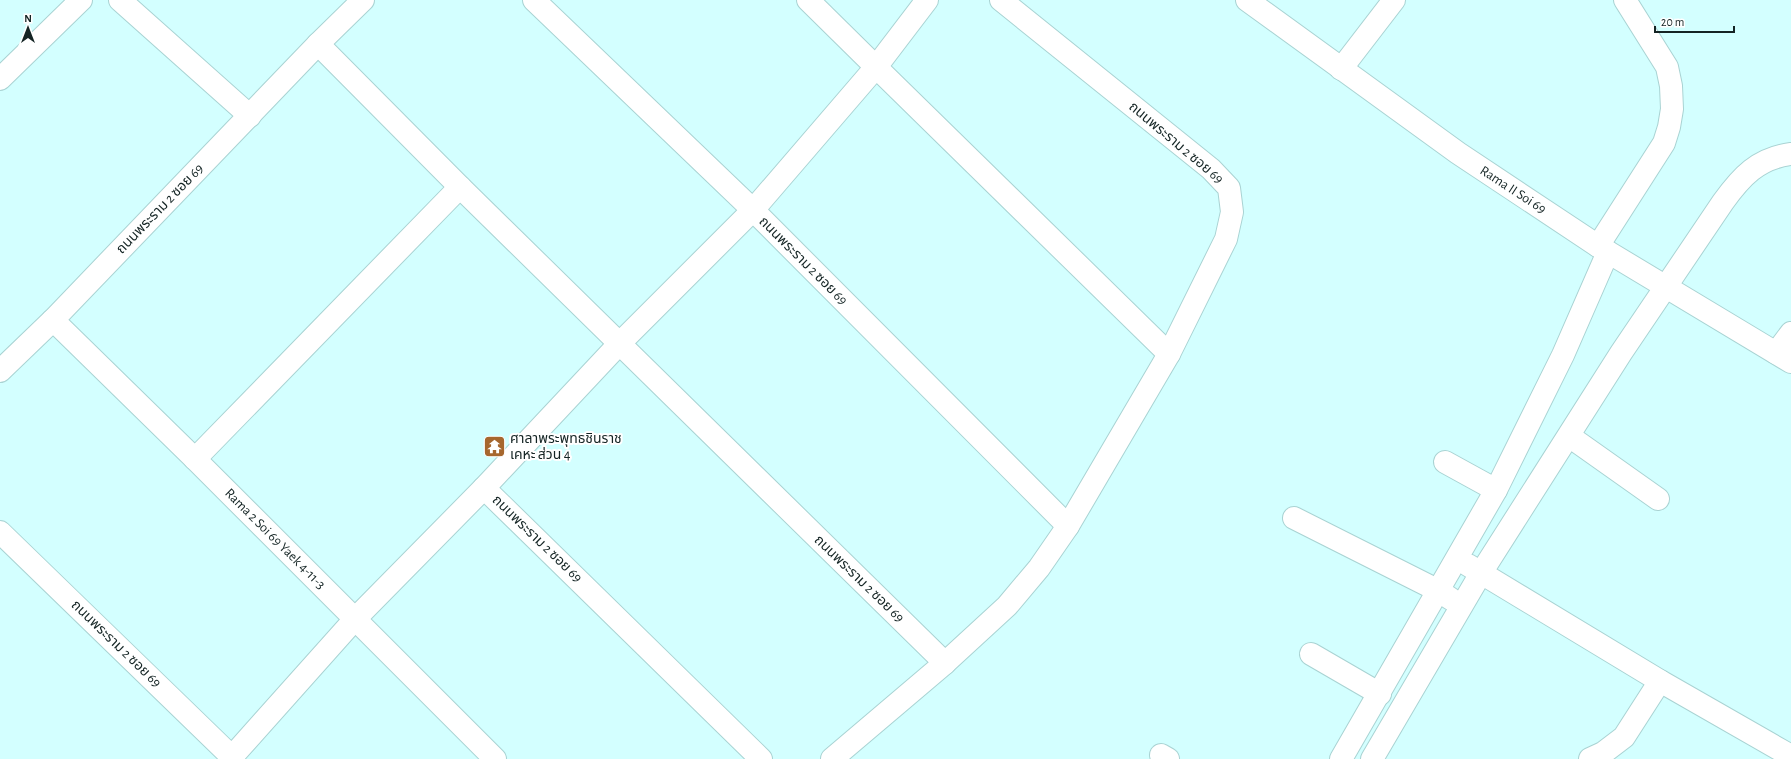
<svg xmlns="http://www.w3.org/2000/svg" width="1791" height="759" font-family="'Alegreya Sans','Noto Sans Thai',sans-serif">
<rect width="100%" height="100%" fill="#d3ffff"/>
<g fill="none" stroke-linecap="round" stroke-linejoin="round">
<defs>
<g id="street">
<polyline points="120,0 250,116"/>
<polyline points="534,0 753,210 1068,526"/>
<polyline points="808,0 876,67 927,0"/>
<polyline points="318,44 460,187 945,663"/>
<polyline points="1341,69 1394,0"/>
<polyline points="0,79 81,0"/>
<polyline points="1598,246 1664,143 1669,127 1672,109 1671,86 1667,67 1625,0"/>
<polyline points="53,320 195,459 495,759"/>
<polyline points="1776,353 1791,333"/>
<polyline points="0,371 53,320 318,44 363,0"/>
<polyline points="1569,436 1658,499"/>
<polyline points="195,459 460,187"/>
<polyline points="1445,462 1496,490"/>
<polyline points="484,488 761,759"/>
<polyline points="1294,518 1439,591 1451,599"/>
<polyline points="0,532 234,759"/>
<polyline points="1468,565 1660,681 1791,756"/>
<polyline points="1311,654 1380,694"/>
<polyline points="1161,755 1168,759"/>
<polyline points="230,759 355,619 484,488 620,343 753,210 876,67 1169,354"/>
<polyline points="832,759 945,663 1007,606 1039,568 1068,526 1169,354 1226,239 1232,212 1229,188 1211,169 1001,0"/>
<polyline points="1341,759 1496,490 1563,355 1608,252"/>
<path d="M 1372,759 L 1481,573 L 1621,353 L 1723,202 C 1741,177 1758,158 1791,154"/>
<polyline points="1590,759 1603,753 1624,737 1660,681"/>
</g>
<polyline id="secondary" points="1247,0 1458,153 1598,246 1791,362"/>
</defs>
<use href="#street" stroke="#a9d3d3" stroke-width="24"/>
<use href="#secondary" stroke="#a9d3d3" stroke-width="24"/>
<use href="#street" stroke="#fff" stroke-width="22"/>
<use href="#secondary" stroke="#fff" stroke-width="22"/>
</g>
<defs>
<symbol id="temple-square" viewBox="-11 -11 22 22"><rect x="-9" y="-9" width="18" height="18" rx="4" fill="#a6672e" stroke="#fff"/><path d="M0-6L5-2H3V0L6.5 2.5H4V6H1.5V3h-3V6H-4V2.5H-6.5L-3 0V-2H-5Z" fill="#fff"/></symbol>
</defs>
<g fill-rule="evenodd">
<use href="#temple-square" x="482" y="434" width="25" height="25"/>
</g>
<g text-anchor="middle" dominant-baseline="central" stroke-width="4" stroke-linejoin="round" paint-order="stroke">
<g font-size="14" fill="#142424" stroke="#fff">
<text transform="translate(1176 143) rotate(40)">ถนนพระราม 2 ซอย 69</text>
<text transform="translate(1513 190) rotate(33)">Rama II Soi 69</text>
<text transform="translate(160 209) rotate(-46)">ถนนพระราม 2 ซอย 69</text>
<text transform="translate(803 261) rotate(45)">ถนนพระราม 2 ซอย 69</text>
<text transform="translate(275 539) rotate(45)">Rama 2 Soi 69 Yaek 4-11-3</text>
<text transform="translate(537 539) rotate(44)">ถนนพระราม 2 ซอย 69</text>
<text transform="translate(859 579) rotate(44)">ถนนพระราม 2 ซอย 69</text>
<text transform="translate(116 644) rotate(44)">ถนนพระราม 2 ซอย 69</text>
</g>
<g font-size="14" fill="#142424" stroke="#fff" text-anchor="start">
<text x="510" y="439">ศาลาพระพุทธชินราช<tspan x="510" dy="16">เคหะ ส่วน 4</tspan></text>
</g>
</g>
<g transform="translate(28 28)" stroke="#ffffff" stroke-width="3" paint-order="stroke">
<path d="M0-3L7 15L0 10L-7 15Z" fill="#142424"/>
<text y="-6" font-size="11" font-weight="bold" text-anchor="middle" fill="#142424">N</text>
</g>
<path d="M1655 26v6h79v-6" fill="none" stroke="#142424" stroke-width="2"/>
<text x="1661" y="26" font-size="12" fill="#142424" stroke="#ffffff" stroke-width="3" paint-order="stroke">20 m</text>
</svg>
